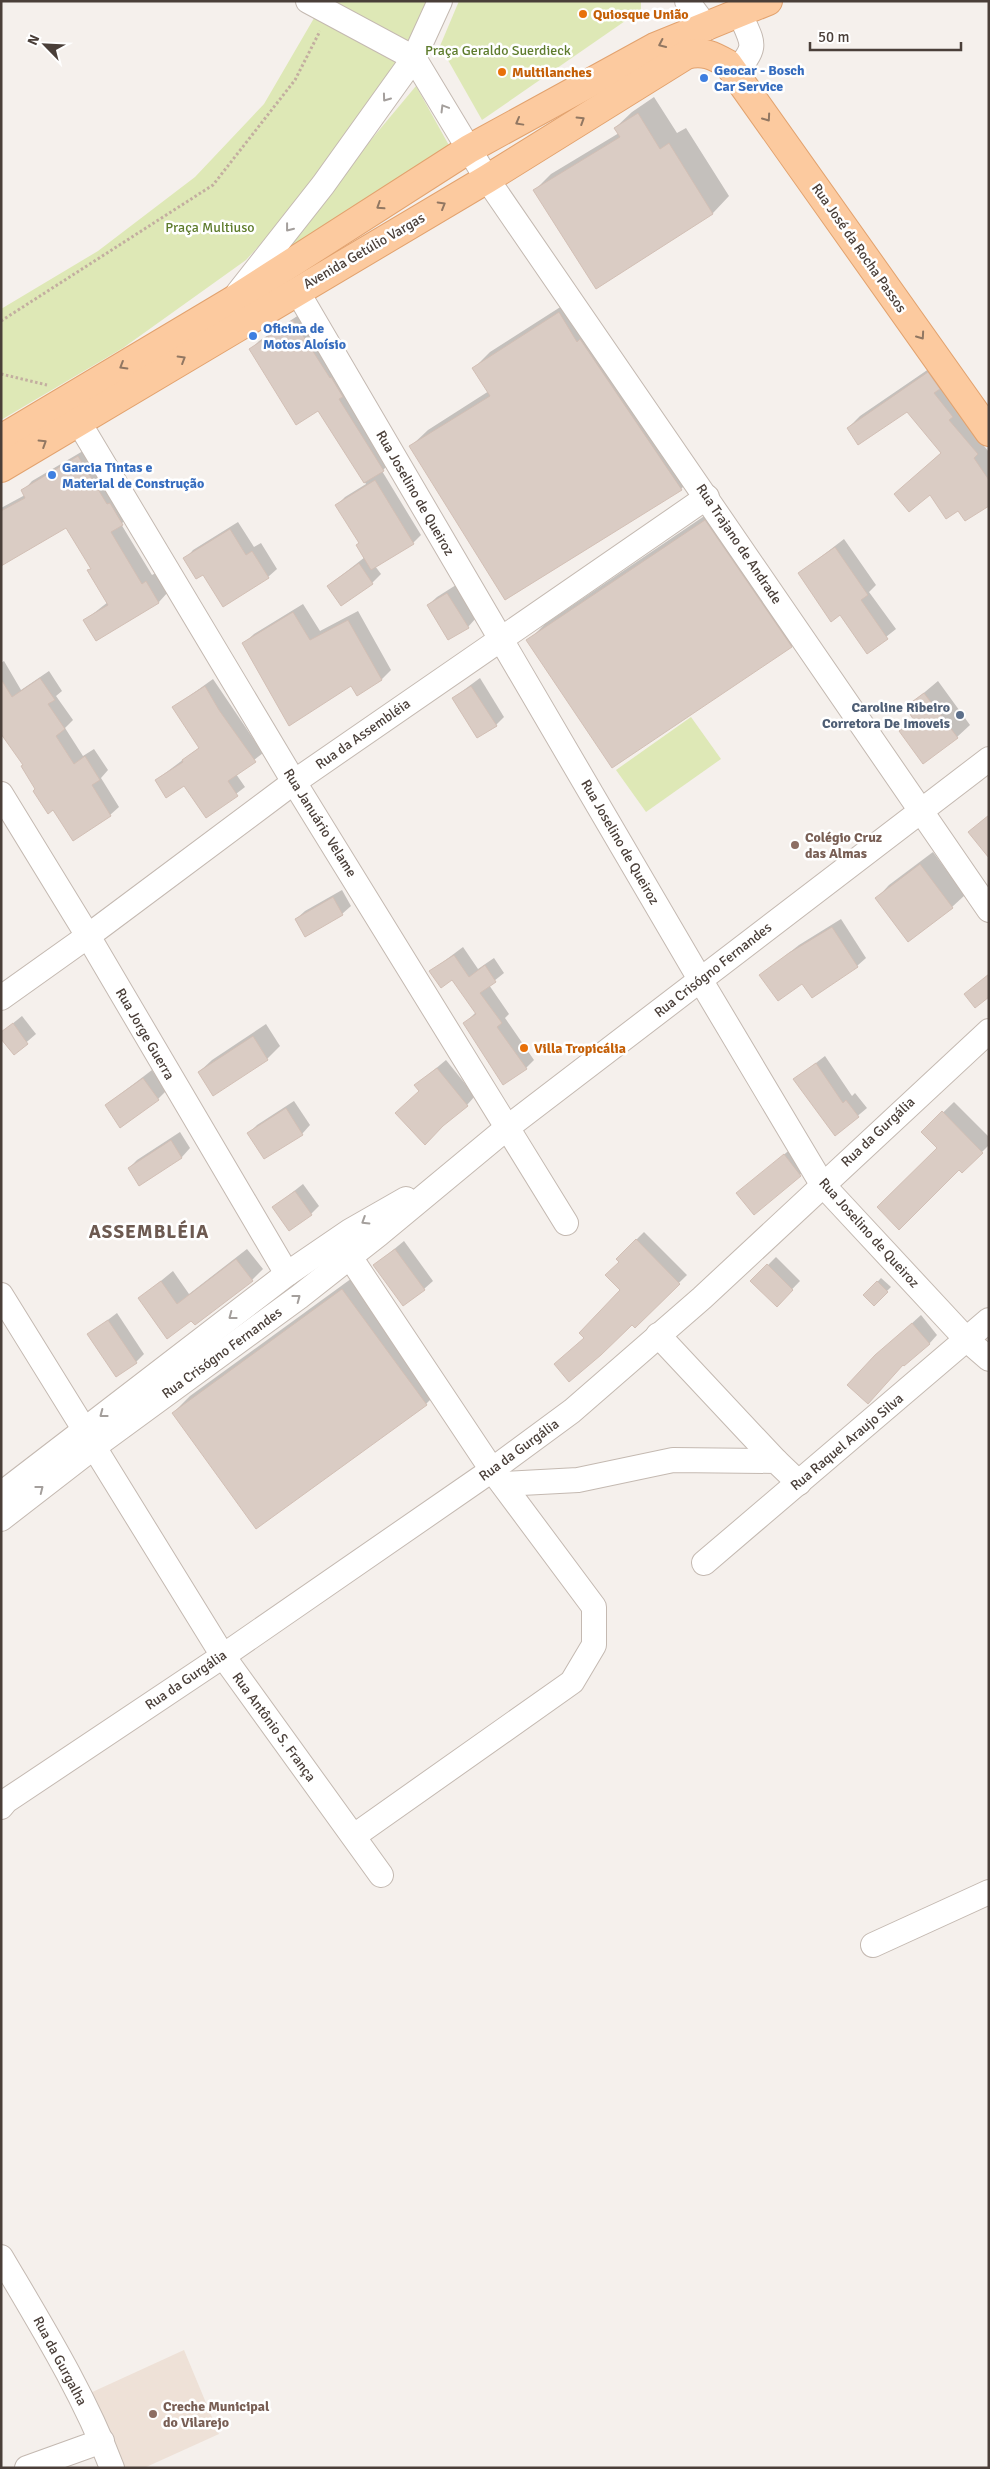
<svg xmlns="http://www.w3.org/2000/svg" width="990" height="2469" font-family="Signika,sans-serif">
<rect width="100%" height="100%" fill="#f5f0ec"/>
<polygon fill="#eee1d7" points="184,2350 219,2434 144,2468 119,2468 88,2394"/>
<g fill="#dee8b6">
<polygon points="324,1 430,1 415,42 328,170 246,260 123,348 1,420 1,309 98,251 195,177 264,104"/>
<polygon points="459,1 641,1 641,10 482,120 440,46"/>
<polygon points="416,86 451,149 264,268"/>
<polygon points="691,717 721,759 646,812 616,770"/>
</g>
<g fill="#0003">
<polygon points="654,97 677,133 686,128 729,196 713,213 596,287 535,190 551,174 619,133 615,128 632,112"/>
<polygon points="576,297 697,473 681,489 411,446 428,430 489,391 474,368 490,352"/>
<polygon points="302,313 392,461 382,471 421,535 413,543 375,566 381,574 372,583 328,586 365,557 360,543 337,505 345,497 366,484 319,410 251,349 259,341"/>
<polygon points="939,362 988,442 984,446 989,452 989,504 959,509 930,493 896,494 942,452 907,410 848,428 860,416"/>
<polygon points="88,448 132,514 121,524 152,575 156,573 168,592 159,602 96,640 85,620 108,602 89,571 92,568 67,526 1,565 1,508 25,495 23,491 32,481"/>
<polygon points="722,504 808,630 791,647 528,641 545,624"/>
<polygon points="238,522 254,547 261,543 277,569 268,577 203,573 185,559 193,550"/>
<polygon points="844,539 876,585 869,592 896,629 867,652 840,613 800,573"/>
<polygon points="456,585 476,618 468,627 428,605 437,597"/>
<polygon points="303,604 320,631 358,611 391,670 382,679 352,685 244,643 254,634"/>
<polygon points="4,661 21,690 49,671 62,691 56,696 73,720 65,728 83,756 94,749 108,770 101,778 119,807 110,815 37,788 24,764 1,734 1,663"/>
<polygon points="480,678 504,717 496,725 453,698"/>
<polygon points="213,679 263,753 236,774 245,787 206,817 184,785 156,780 200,747 174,707"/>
<polygon points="938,681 970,725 957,737 901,731 915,718 907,707"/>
<polygon points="933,852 965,895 952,907 877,898 889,885"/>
<polygon points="342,890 351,906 342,914 296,919 305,911"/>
<polygon points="841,919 866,958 857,966 802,982 761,975 799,945"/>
<polygon points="463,947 478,969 494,958 504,973 489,985 509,1014 505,1018 534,1060 526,1068 465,1023 476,1012 453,978 431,971"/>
<polygon points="22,1016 36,1034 14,1053 1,1033"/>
<polygon points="266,1024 280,1046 267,1059 199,1072 212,1060"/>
<polygon points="825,1056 852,1096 855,1093 867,1108 835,1135 795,1079"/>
<polygon points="446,1060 475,1096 467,1105 420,1090 416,1085"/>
<polygon points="152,1070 166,1091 158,1099 106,1105"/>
<polygon points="294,1101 310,1125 302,1134 249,1133 257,1125"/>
<polygon points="954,1102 989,1137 989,1145 962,1172 923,1132"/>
<polygon points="180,1132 190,1148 182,1157 139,1184 129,1168 137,1160"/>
<polygon points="793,1147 809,1167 754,1214 738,1193"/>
<polygon points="303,1184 319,1206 311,1214 274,1207"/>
<polygon points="644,1232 687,1275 635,1326 632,1323 585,1337 622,1290 620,1261 617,1259"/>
<polygon points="404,1241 433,1281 424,1289 375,1265"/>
<polygon points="247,1249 263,1269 252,1280 191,1319 140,1298 173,1271 189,1294"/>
<polygon points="776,1257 800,1281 777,1305 752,1281"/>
<polygon points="359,1273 443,1387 426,1404 173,1413 190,1396"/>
<polygon points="881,1278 891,1287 874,1304 865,1295"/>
<polygon points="117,1313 144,1354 136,1362 88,1335"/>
<polygon points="921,1315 937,1335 929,1344 876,1356"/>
</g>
<g fill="#daccc4" stroke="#d2bfb5">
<polygon points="638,113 660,149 669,143 713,214 596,289 533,190 620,137 614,128"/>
<polygon points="559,312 577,342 580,339 682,490 505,600 409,446 490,396 472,368"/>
<polygon points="293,320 330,378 331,377 343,397 339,399 384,471 364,483 318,411 296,425 249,349"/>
<polygon points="928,372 940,389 934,393 953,417 949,420 978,454 974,458 989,480 989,506 965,521 958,511 946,519 930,495 909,512 894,494 941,453 907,412 858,445 847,428"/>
<polygon points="78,456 107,504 110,503 123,525 111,532 142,584 146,581 159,603 96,641 83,620 108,605 87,570 91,569 66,528 1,566 1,511 25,498 21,490"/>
<polygon points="375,480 414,544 371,570 356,545 359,543 335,505"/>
<polygon points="705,520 792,647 612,768 526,640"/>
<polygon points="230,529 246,555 252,551 269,578 223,607 203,575 196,579 183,558"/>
<polygon points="835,547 868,595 861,600 888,639 867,654 840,615 831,622 798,573"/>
<polygon points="359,563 373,584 341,606 327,586"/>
<polygon points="447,593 469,628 448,640 427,605"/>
<polygon points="293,612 310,640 348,620 382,680 357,696 351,686 289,726 242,643"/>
<polygon points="40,678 55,700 48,704 65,729 56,736 74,764 85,756 100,780 92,785 111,816 73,841 53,810 48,814 33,791 35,789 21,766 23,765 1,734 1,679 12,697"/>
<polygon points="205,686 219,710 256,762 228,781 238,796 206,818 184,786 166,798 155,780 183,762 182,760 199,748 172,707"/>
<polygon points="471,686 497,726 477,738 452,698"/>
<polygon points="924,693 958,738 923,764 899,731 914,720 905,707"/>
<polygon points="989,815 989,858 968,832"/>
<polygon points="920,864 953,908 908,942 875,898"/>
<polygon points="333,897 343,915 305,937 295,919"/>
<polygon points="832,927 858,967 812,998 802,984 778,1001 759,975 789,953"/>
<polygon points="454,955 469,977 485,965 496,982 480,993 502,1023 497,1027 527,1069 503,1085 463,1023 476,1014 452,980 441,988 429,971"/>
<polygon points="989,974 989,997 975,1008 964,994"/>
<polygon points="13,1023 28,1044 14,1055 1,1039 1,1032"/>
<polygon points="253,1036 268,1060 213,1096 198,1072"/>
<polygon points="816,1063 843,1103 846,1100 859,1117 835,1136 793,1079"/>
<polygon points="437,1068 468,1106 443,1126 425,1145 395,1113 419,1091 414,1085"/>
<polygon points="143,1078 159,1100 120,1128 105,1105"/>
<polygon points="286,1108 303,1135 264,1159 247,1133"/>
<polygon points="942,1111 983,1153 962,1173 959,1170 899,1230 877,1207 937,1148 921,1132"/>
<polygon points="171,1140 182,1158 139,1186 128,1168"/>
<polygon points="784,1154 801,1176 754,1215 736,1193"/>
<polygon points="295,1191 312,1215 289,1231 272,1207"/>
<polygon points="636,1239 680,1284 635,1328 632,1325 601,1355 569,1382 554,1364 584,1338 579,1333 620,1290 605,1275 619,1262 616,1259"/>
<polygon points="395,1249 425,1290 403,1306 373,1265"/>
<polygon points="236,1259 253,1281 195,1325 191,1321 167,1339 138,1298 161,1281 177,1304"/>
<polygon points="767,1264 793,1290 777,1307 750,1281"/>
<polygon points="877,1281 888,1292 874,1306 863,1295"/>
<polygon points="342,1289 427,1405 256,1529 172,1413"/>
<polygon points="108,1320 137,1363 116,1377 87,1334"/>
<polygon points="912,1323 930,1344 904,1366 903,1365 868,1404 847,1385 875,1355"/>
</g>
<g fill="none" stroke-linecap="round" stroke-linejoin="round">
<defs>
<g id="minor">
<polyline points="308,1 414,58 487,179 989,910"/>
<polyline points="687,1 707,28"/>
<path d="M 735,73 C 758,45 754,46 740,14"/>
<polyline points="297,291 701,981 822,1184 967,1340 989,1359"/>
<polyline points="238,293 323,185 414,58 440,1"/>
<polyline points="78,421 294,782 566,1223"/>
<polyline points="1,794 88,936 287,1274"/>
<polyline points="1,998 88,936 294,782 707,497"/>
<polyline points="350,1257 492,1470 594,1607 594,1645 572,1682 354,1836"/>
<polyline points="1,1295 84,1429"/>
<polyline points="658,1335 776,1461"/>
<polyline points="94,1447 223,1656 381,1875"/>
<polyline points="503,1484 578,1480 673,1460 776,1461 799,1483"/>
<polyline points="1,1494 287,1274 350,1231 406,1199"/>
<polyline points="1,1519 94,1447 299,1297 379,1234 508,1127 989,759"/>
<polyline points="704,1563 989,1320"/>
<polyline points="1,1807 6,1801 223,1656 492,1470 572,1411 702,1298 989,1031"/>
<polyline points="873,1945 989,1892"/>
<path d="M 1,2257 C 41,2325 84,2394 112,2468"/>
<polyline points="27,2468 102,2441"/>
</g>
<g id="major">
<polyline points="1,439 232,301 469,149 655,47 768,1"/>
<path d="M 1,468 L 487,179 L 686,55 C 703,50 714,56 728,64 L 989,432"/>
</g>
</defs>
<use href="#minor" stroke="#c4b9b1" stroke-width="26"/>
<use href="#major" stroke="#e2a26e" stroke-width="30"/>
<g stroke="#c3aea0" stroke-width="3" stroke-dasharray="2.5 2.5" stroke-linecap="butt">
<polyline points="1,321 213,185 295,80 320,31"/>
<polyline points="1,374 47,385"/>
</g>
<use href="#minor" stroke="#fff" stroke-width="24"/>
<use href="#major" stroke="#fcca9f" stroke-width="28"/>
</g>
<defs><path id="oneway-chevron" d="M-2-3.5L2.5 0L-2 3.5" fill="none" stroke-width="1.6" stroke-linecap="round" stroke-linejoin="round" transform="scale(1.25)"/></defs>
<g stroke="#917762">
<use href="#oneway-chevron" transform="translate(662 44) rotate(155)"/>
<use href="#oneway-chevron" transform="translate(767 118) rotate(55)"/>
<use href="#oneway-chevron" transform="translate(581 120) rotate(-32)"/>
<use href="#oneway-chevron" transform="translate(519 122) rotate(151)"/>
<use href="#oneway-chevron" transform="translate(442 205) rotate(-30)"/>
<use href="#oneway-chevron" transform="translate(380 206) rotate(147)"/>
<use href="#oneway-chevron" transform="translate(921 336) rotate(55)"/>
<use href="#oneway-chevron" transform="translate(182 359) rotate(-31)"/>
<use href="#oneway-chevron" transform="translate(123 366) rotate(149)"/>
<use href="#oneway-chevron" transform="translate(43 443) rotate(-32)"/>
</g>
<g stroke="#a49f9c">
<use href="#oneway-chevron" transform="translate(386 98) rotate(126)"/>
<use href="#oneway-chevron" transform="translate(444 108) rotate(-121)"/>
<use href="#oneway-chevron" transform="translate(289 228) rotate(128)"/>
<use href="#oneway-chevron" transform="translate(365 1221) rotate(148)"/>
<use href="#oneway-chevron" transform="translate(297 1298) rotate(-37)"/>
<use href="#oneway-chevron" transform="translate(232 1316) rotate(143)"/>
<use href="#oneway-chevron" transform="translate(103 1414) rotate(143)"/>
<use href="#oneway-chevron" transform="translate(40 1489) rotate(-38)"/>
</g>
<g fill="#e8710a" stroke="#fff" stroke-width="2">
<circle cx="583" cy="14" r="5"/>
<circle cx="502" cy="72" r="5"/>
<circle cx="524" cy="1048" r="5"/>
</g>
<g fill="#3f7fe0" stroke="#fff" stroke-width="2">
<circle cx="704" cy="78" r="5"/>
<circle cx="253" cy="336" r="5"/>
<circle cx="52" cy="475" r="5"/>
</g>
<circle fill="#5c6f8a" stroke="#fff" stroke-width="2" cx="960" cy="715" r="5"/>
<g fill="#8d6e63" stroke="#fff" stroke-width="2">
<circle cx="795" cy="845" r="5"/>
<circle cx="153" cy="2414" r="5"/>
</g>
<g text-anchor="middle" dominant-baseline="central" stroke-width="5" stroke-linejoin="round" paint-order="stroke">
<g font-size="14" font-weight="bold" fill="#c56008" stroke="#fff" text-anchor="start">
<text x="593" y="14">Quiosque União</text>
<text x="512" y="72">Multilanches</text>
<text x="534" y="1048">Villa Tropicália</text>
</g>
<g font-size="14" fill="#5e7c2d" stroke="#fff">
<text x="498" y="50">Praça Geraldo Suerdieck</text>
<text x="210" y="227">Praça Multiuso</text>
</g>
<g font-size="14" font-weight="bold" fill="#366cbe" stroke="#fff" text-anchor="start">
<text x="714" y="70">Geocar - Bosch<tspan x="714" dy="16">Car Service</tspan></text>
<text x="263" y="328">Oficina de<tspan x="263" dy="16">Motos Aloísio</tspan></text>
<text x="62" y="467">Garcia Tintas e<tspan x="62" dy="16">Material de Construção</tspan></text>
</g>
<g font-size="14" fill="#4a3f39" stroke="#fff">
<text transform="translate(859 248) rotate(55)">Rua José da Rocha Passos</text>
<text transform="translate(364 251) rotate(-30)">Avenida Getúlio Vargas</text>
<text transform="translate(415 493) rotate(60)">Rua Joselino de Queiroz</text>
<text transform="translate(739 544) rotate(56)">Rua Trajano de Andrade</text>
<text transform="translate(363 734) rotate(-35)">Rua da Assembléia</text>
<text transform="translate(320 823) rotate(58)">Rua Januário Velame</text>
<text transform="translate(620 842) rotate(60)">Rua Joselino de Queiroz</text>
<text transform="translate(713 970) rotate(-38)">Rua Crisógno Fernandes</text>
<text transform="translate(145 1034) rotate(60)">Rua Jorge Guerra</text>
<text transform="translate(878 1132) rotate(-43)">Rua da Gurgália</text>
<text transform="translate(869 1233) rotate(48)">Rua Joselino de Queiroz</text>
<text transform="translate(222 1353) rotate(-36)">Rua Crisógno Fernandes</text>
<text transform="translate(847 1442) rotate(-40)">Rua Raquel Araujo Silva</text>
<text transform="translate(519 1450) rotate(-36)">Rua da Gurgália</text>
<text transform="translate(186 1680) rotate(-34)">Rua da Gurgália</text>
<text transform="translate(274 1727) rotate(54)">Rua Antônio S. França</text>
<text transform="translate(60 2361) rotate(62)">Rua da Gurgalha</text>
</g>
<g font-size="14" font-weight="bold" fill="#4e5e75" stroke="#fff" text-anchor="end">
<text x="950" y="707">Caroline Ribeiro<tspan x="950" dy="16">Corretora De Imoveis</tspan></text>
</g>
<g font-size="14" font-weight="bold" fill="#785e54" stroke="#fff" text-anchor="start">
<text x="805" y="837">Colégio Cruz<tspan x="805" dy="16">das Almas</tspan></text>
<text x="163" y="2406">Creche Municipal<tspan x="163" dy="16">do Vilarejo</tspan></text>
</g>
<g font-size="19" font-weight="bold" letter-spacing="1" fill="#6d5a51" stroke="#fff">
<text x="149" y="1232">ASSEMBLÉIA</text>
</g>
</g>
<rect width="990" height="2469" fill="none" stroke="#4a3f39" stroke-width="5"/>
<g transform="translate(45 45) rotate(294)" stroke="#ffffff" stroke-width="4" paint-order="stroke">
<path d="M0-4L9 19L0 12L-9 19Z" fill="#4a3f39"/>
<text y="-8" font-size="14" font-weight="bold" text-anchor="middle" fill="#4a3f39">N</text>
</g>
<path d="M810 42v8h151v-8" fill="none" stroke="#4a3f39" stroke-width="2.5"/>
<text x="818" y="42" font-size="15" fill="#4a3f39" stroke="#ffffff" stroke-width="4" paint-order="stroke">50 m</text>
</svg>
